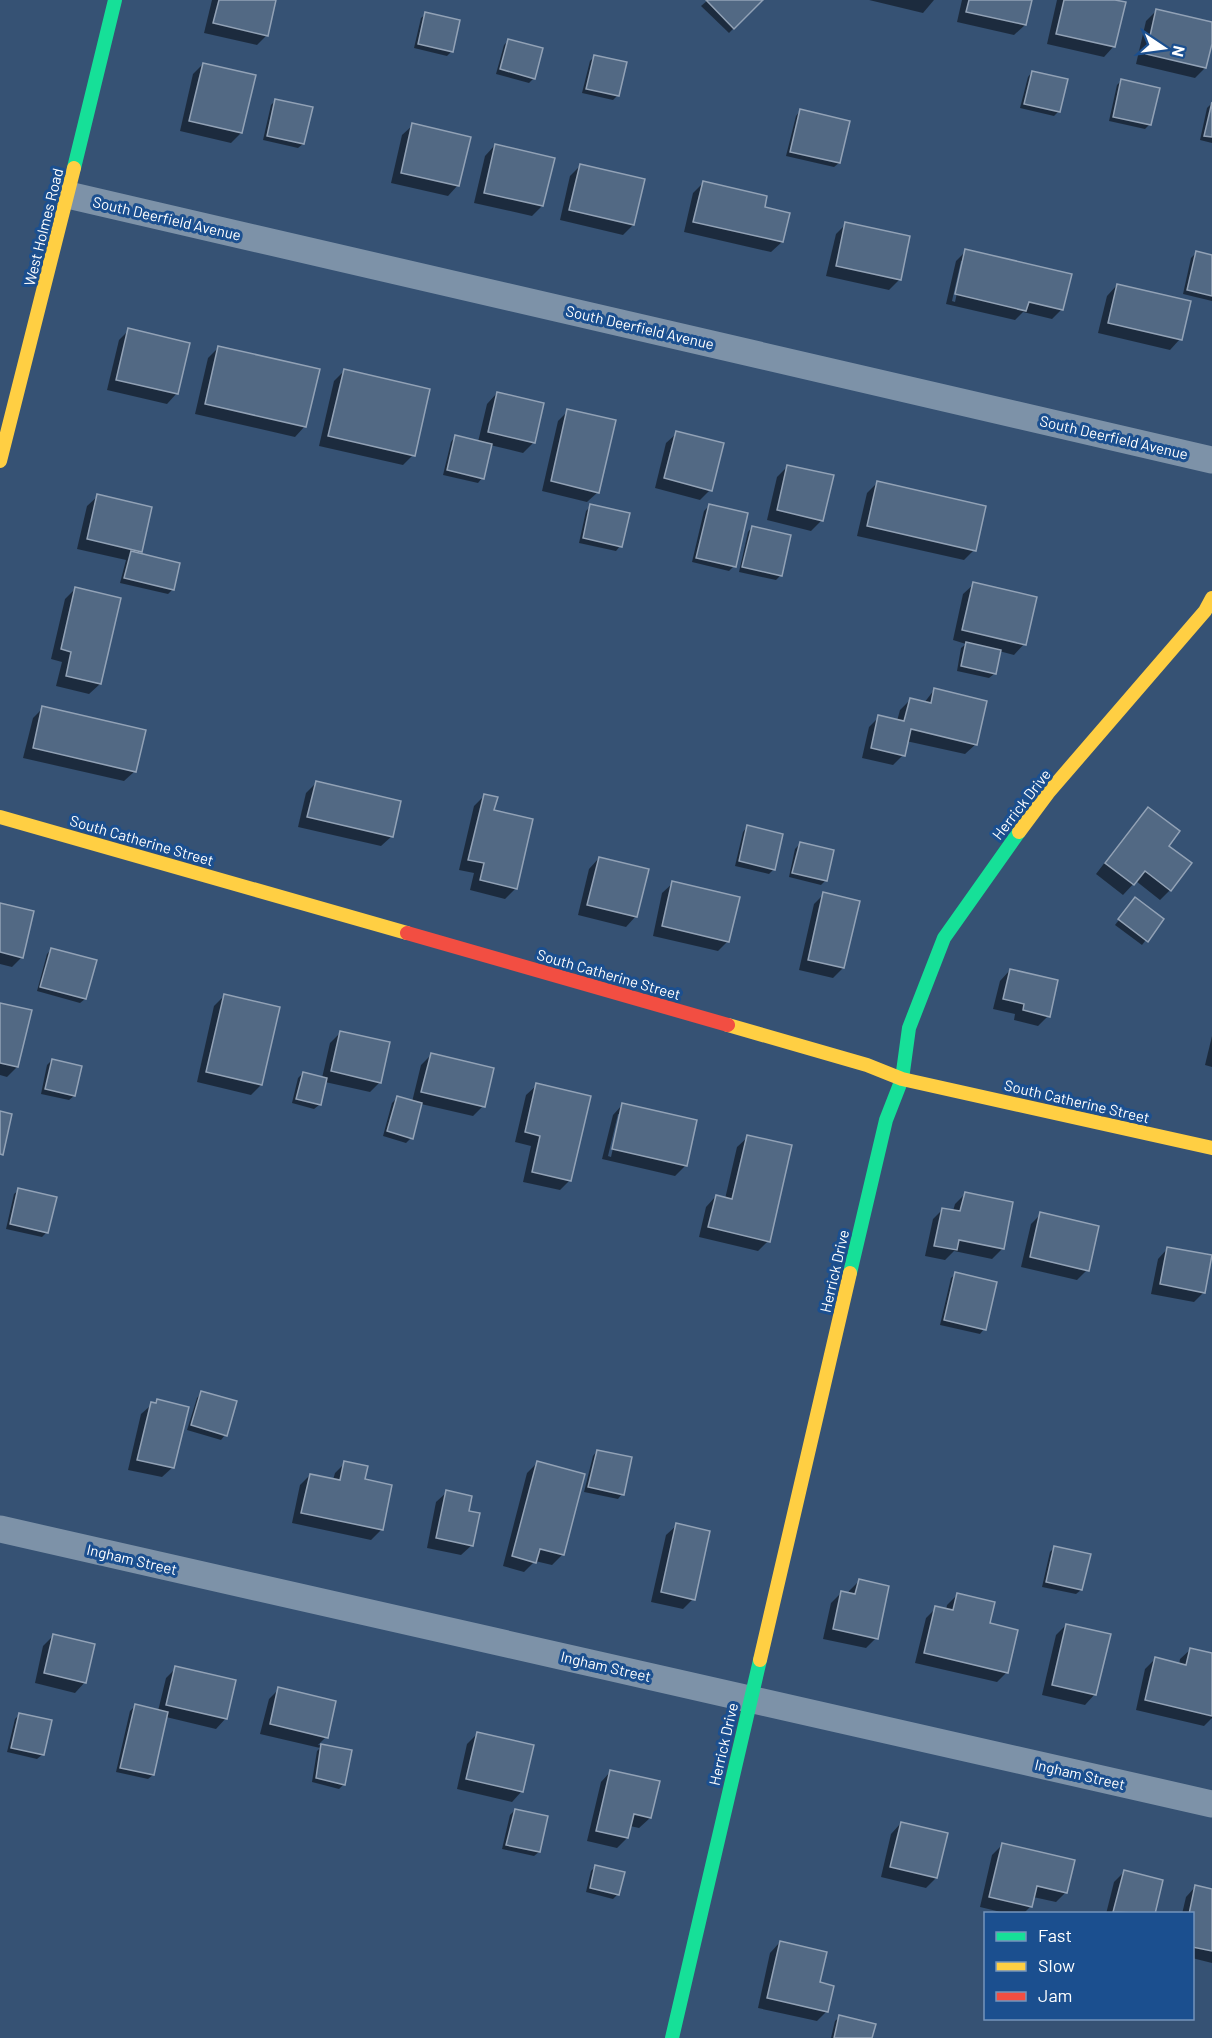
<svg xmlns="http://www.w3.org/2000/svg" width="1212" height="2038" font-family="Barlow,sans-serif">
<rect width="100%" height="100%" fill="#365274"/>
<g fill="#0007" fill-rule="evenodd">
<polygon points="212,0 275,0 267,35 257,45 204,33"/>
<polygon points="708,0 761,0 729,33 701,6"/>
<polygon points="869,0 934,0 923,13"/>
<polygon points="962,0 1030,0 1025,25 1014,35 957,22"/>
<polygon points="1057,0 1109,0 1114,46 1104,57 1047,44"/>
<polygon points="1156,11 1212,24 1212,38 1205,68 1195,78 1136,64 1146,21"/>
<polygon points="426,14 452,51 447,56 414,48 421,18"/>
<polygon points="508,41 534,78 529,83 496,74 504,45"/>
<polygon points="594,57 617,96 613,100 582,93 590,61"/>
<polygon points="203,64 254,76 241,133 231,143 180,131 193,74"/>
<polygon points="1032,72 1059,111 1054,116 1020,108 1028,77"/>
<polygon points="1122,80 1158,89 1149,125 1145,129 1109,121 1117,85"/>
<polygon points="276,100 303,144 298,148 263,140 271,105"/>
<polygon points="1212,103 1212,143 1200,140 1207,108"/>
<polygon points="800,111 839,163 834,167 786,156 796,116"/>
<polygon points="413,125 458,185 448,196 391,183 402,135"/>
<polygon points="495,145 542,206 532,216 474,203 485,156"/>
<polygon points="580,166 633,225 623,235 560,220 570,176"/>
<polygon points="703,183 763,208 788,214 782,242 771,252 684,232 693,193"/>
<polygon points="846,224 899,280 889,290 826,276 836,234"/>
<path d="M 966,251 L 1062,309 L 1052,319 L 1023,312 L 1015,320 L 946,304 L 956,261 ZM 961,261 L 964,261 L 955,302 L 952,301 Z"/>
<polygon points="1196,253 1212,257 1212,301 1183,294 1191,258"/>
<polygon points="1117,285 1180,339 1170,350 1098,333 1107,296"/>
<polygon points="129,330 177,393 167,404 107,390 119,340"/>
<polygon points="219,347 305,426 295,437 195,414 208,358"/>
<polygon points="344,371 413,455 403,465 319,446 334,381"/>
<polygon points="497,393 533,443 523,453 490,445 482,478 478,483 443,475 451,442 455,437 478,442 487,404"/>
<polygon points="568,411 598,492 587,502 542,491 558,421"/>
<polygon points="677,433 710,490 700,500 655,488 666,443"/>
<polygon points="788,466 822,520 811,531 767,520 777,477"/>
<polygon points="878,482 974,550 964,560 857,536 867,493"/>
<polygon points="98,496 141,551 138,554 173,589 168,594 120,583 126,560 77,549 87,506"/>
<polygon points="591,506 620,546 616,551 579,543 586,511"/>
<polygon points="709,506 734,566 729,571 692,562 704,511"/>
<polygon points="752,527 789,536 780,576 776,580 739,572 748,532"/>
<polygon points="974,584 1024,644 1014,655 999,651 994,674 989,678 957,671 961,648 966,644 953,640 963,594"/>
<polygon points="75,589 100,684 89,694 56,686 62,662 51,659 65,599"/>
<polygon points="934,690 976,744 965,754 906,741 903,755 893,765 862,758 869,727 879,717 897,721 900,710 910,700 924,703"/>
<polygon points="43,708 135,771 124,781 23,758 33,718"/>
<polygon points="316,783 392,836 381,846 298,827 306,793"/>
<polygon points="484,796 492,811 532,820 515,889 505,899 470,890 474,873 459,870 474,806"/>
<polygon points="1149,809 1167,846 1170,890 1160,900 1136,881 1123,895 1096,874 1138,819"/>
<polygon points="747,827 774,869 769,874 735,866 743,832"/>
<polygon points="800,844 826,880 821,885 789,877 795,849"/>
<polygon points="599,858 636,916 626,927 578,915 589,869"/>
<polygon points="673,883 728,941 718,951 653,936 662,893"/>
<polygon points="824,894 843,968 833,978 799,970 814,904"/>
<polygon points="0,904 22,957 12,967 0,964"/>
<polygon points="1131,904 1162,919 1142,945 1115,925"/>
<polygon points="52,949 85,999 80,1003 37,991 47,954"/>
<polygon points="1010,970 1048,1016 1038,1026 1014,1020 1015,1014 993,1009 1000,981"/>
<polygon points="225,995 261,1085 251,1095 197,1082 214,1006"/>
<polygon points="0,1004 17,1067 7,1077 0,1075"/>
<polygon points="341,1032 380,1082 370,1092 325,1082 319,1105 314,1109 292,1103 298,1078 303,1073 322,1078 330,1043"/>
<polygon points="1212,1036 1212,1067 1205,1065"/>
<polygon points="431,1055 483,1106 473,1116 421,1104 411,1138 406,1143 383,1136 392,1103 397,1098 412,1102 421,1065"/>
<polygon points="52,1060 74,1096 69,1100 41,1094 47,1065"/>
<polygon points="537,1085 570,1180 560,1190 523,1182 531,1146 515,1142 526,1095"/>
<path d="M 623,1104 L 685,1166 L 675,1176 L 602,1159 L 613,1115 ZM 618,1114 L 621,1114 L 611,1157 L 608,1156 Z"/>
<polygon points="748,1137 768,1241 758,1251 699,1237 706,1207 716,1196 725,1199 737,1147"/>
<polygon points="19,1190 47,1232 42,1237 6,1229 14,1194"/>
<polygon points="965,1194 1002,1249 992,1259 954,1251 945,1260 925,1256 933,1219 943,1209 953,1211 955,1204"/>
<polygon points="1041,1214 1087,1270 1077,1280 1021,1267 1031,1224"/>
<polygon points="1168,1248 1204,1292 1194,1302 1151,1294 1158,1259"/>
<polygon points="956,1274 984,1329 980,1334 940,1325 951,1278"/>
<polygon points="201,1393 225,1435 221,1440 187,1430 197,1398"/>
<polygon points="157,1400 173,1467 162,1477 128,1470 141,1414"/>
<polygon points="597,1451 622,1494 618,1499 584,1492 593,1456"/>
<polygon points="345,1463 364,1480 381,1530 371,1540 292,1523 300,1485 310,1475 333,1480 335,1473"/>
<polygon points="537,1463 583,1475 562,1555 552,1565 535,1561 524,1572 503,1566 527,1473"/>
<polygon points="447,1492 468,1512 472,1545 461,1555 427,1548 436,1502"/>
<polygon points="677,1525 693,1599 683,1609 651,1602 666,1535"/>
<polygon points="1055,1547 1081,1590 1076,1594 1042,1587 1050,1552"/>
<polygon points="859,1581 876,1638 866,1648 823,1639 831,1603 841,1593 848,1594 849,1591"/>
<polygon points="957,1595 988,1624 1007,1672 997,1682 915,1663 926,1618 936,1608 946,1610 947,1605"/>
<polygon points="1066,1625 1095,1694 1085,1705 1042,1695 1056,1635"/>
<polygon points="53,1636 85,1682 75,1693 35,1683 43,1646"/>
<polygon points="1191,1649 1212,1654 1212,1718 1204,1726 1136,1710 1145,1669 1155,1659 1179,1665 1180,1659"/>
<polygon points="176,1668 226,1718 216,1729 166,1717 153,1775 148,1779 116,1772 130,1711 135,1706 158,1711 166,1678"/>
<polygon points="279,1689 326,1737 318,1745 350,1751 344,1784 339,1789 312,1782 317,1751 320,1748 260,1734 269,1699"/>
<polygon points="20,1714 42,1755 37,1759 7,1752 15,1719"/>
<polygon points="477,1734 522,1791 512,1802 457,1789 467,1744"/>
<polygon points="611,1771 650,1818 639,1828 630,1826 627,1838 617,1848 587,1841 601,1782"/>
<polygon points="515,1810 539,1852 534,1856 502,1849 510,1815"/>
<polygon points="901,1823 936,1878 926,1888 881,1877 891,1834"/>
<polygon points="1002,1845 1066,1892 1056,1902 1033,1897 1031,1906 1023,1914 1009,1914 980,1907 992,1855"/>
<polygon points="595,1867 618,1894 613,1899 586,1892 591,1871"/>
<polygon points="1124,1872 1153,1914 1106,1914 1114,1882"/>
<polygon points="1196,1886 1212,1890 1212,1963 1192,1958 1192,1914 1182,1914 1186,1897"/>
<polygon points="780,1942 818,1983 827,2011 817,2021 758,2008 770,1953"/>
<polygon points="840,2017 871,2038 831,2038 835,2021"/>
</g>
<g fill="#526984" stroke="#92a2b6" stroke-width="1.5">
<polygon points="219,0 276,0 268,36 213,23"/>
<polygon points="706,0 763,0 734,29"/>
<polygon points="969,0 1032,0 1026,25 966,12"/>
<polygon points="1064,0 1115,0 1126,2 1115,47 1056,34"/>
<polygon points="1156,9 1212,22 1212,44 1206,68 1146,54"/>
<polygon points="425,12 460,20 453,52 418,44"/>
<polygon points="508,39 543,48 535,79 500,69"/>
<polygon points="594,55 627,62 619,96 586,89"/>
<polygon points="203,63 256,75 242,133 189,121"/>
<polygon points="1032,71 1068,79 1060,112 1024,104"/>
<polygon points="1121,79 1160,88 1151,125 1113,117"/>
<polygon points="275,99 313,107 304,144 267,136"/>
<polygon points="1212,102 1212,137 1204,136"/>
<polygon points="800,109 850,121 840,163 790,152"/>
<polygon points="412,123 471,137 459,186 401,173"/>
<polygon points="495,144 555,158 543,206 484,193"/>
<polygon points="580,164 645,179 634,225 569,210"/>
<polygon points="703,181 767,196 765,207 790,213 783,242 693,222"/>
<polygon points="845,222 910,236 901,280 836,266"/>
<polygon points="965,249 1072,274 1063,310 1029,302 1026,311 955,294"/>
<polygon points="1196,251 1212,255 1212,296 1187,290"/>
<polygon points="1117,284 1191,301 1182,340 1108,323"/>
<polygon points="128,328 190,343 178,394 116,380"/>
<polygon points="218,346 320,369 306,427 205,404"/>
<polygon points="344,369 430,389 415,456 328,436"/>
<polygon points="497,392 544,403 535,443 488,432"/>
<polygon points="567,409 616,420 599,493 551,481"/>
<polygon points="676,431 724,443 712,491 664,478"/>
<polygon points="455,435 492,444 484,479 447,470"/>
<polygon points="787,465 834,475 823,521 777,510"/>
<polygon points="877,481 986,506 976,551 867,526"/>
<polygon points="97,494 152,507 142,552 87,539"/>
<polygon points="590,504 630,513 622,547 583,538"/>
<polygon points="709,504 748,513 736,567 696,558"/>
<polygon points="752,526 791,535 782,576 742,567"/>
<polygon points="131,551 180,563 174,590 124,578"/>
<polygon points="973,582 1037,597 1026,645 962,630"/>
<polygon points="75,587 121,598 101,684 66,676 71,652 61,649"/>
<polygon points="966,642 1001,650 996,674 961,666"/>
<polygon points="934,688 987,701 977,745 911,729 905,756 871,748 878,715 904,721 910,698 931,703"/>
<polygon points="42,706 146,730 136,772 33,748"/>
<polygon points="316,781 401,801 393,837 307,817"/>
<polygon points="484,794 498,797 494,810 533,819 517,889 480,880 484,863 468,860"/>
<polygon points="1148,807 1180,831 1169,846 1192,863 1171,891 1145,871 1134,885 1105,863"/>
<polygon points="747,825 783,834 775,870 739,861"/>
<polygon points="800,842 834,850 827,881 792,873"/>
<polygon points="599,857 649,869 637,917 587,905"/>
<polygon points="672,881 740,897 729,942 662,926"/>
<polygon points="823,892 860,901 844,968 808,960"/>
<polygon points="1135,897 1164,919 1148,942 1118,919"/>
<polygon points="0,903 34,911 23,958 0,952"/>
<polygon points="51,948 97,960 86,999 40,987"/>
<polygon points="1010,969 1058,980 1050,1017 1023,1010 1024,1004 1003,999"/>
<polygon points="224,994 280,1007 262,1085 206,1072"/>
<polygon points="0,1003 32,1010 18,1067 0,1063"/>
<polygon points="340,1031 390,1042 381,1083 331,1071"/>
<polygon points="431,1053 494,1068 485,1107 421,1092"/>
<polygon points="52,1059 82,1066 75,1096 45,1089"/>
<polygon points="303,1072 327,1078 321,1105 296,1099"/>
<polygon points="536,1083 591,1096 571,1181 532,1172 540,1136 525,1132"/>
<polygon points="397,1096 422,1103 413,1139 387,1131"/>
<polygon points="622,1103 697,1120 687,1166 612,1149"/>
<polygon points="0,1111 12,1114 3,1155 0,1154"/>
<polygon points="747,1135 792,1145 770,1242 708,1227 716,1195 732,1199"/>
<polygon points="18,1188 57,1197 48,1233 10,1224"/>
<polygon points="965,1192 1013,1202 1004,1249 959,1240 957,1250 934,1246 942,1208 960,1211"/>
<polygon points="1040,1212 1099,1226 1089,1271 1030,1257"/>
<polygon points="1167,1247 1212,1255 1205,1293 1160,1284"/>
<polygon points="955,1272 997,1282 986,1330 944,1320"/>
<polygon points="201,1391 237,1401 227,1436 191,1425"/>
<polygon points="157,1399 189,1407 174,1468 137,1460 151,1402 156,1403"/>
<polygon points="597,1450 632,1457 624,1495 588,1487"/>
<polygon points="344,1461 368,1466 365,1479 392,1485 383,1530 301,1513 310,1474 340,1480"/>
<polygon points="537,1461 585,1474 564,1555 540,1549 536,1563 512,1556"/>
<polygon points="446,1490 472,1496 469,1511 480,1513 473,1546 436,1538"/>
<polygon points="676,1523 710,1531 695,1600 661,1592"/>
<polygon points="1054,1546 1091,1554 1082,1590 1046,1582"/>
<polygon points="859,1579 889,1586 878,1639 833,1629 841,1591 855,1594"/>
<polygon points="957,1593 995,1602 990,1623 1018,1630 1008,1673 924,1653 935,1606 953,1610"/>
<polygon points="1066,1624 1111,1634 1096,1695 1052,1685"/>
<polygon points="53,1634 95,1644 86,1683 44,1673"/>
<polygon points="1190,1648 1212,1653 1212,1716 1145,1700 1155,1657 1186,1665"/>
<polygon points="175,1666 236,1680 227,1719 166,1705"/>
<polygon points="278,1687 336,1701 328,1738 270,1724"/>
<polygon points="135,1704 168,1712 154,1775 120,1768"/>
<polygon points="19,1713 52,1720 44,1755 11,1748"/>
<polygon points="477,1732 534,1745 523,1792 466,1779"/>
<polygon points="321,1744 352,1750 345,1785 316,1778"/>
<polygon points="610,1770 660,1781 651,1818 634,1814 628,1838 596,1831"/>
<polygon points="515,1809 548,1816 540,1852 506,1845"/>
<polygon points="901,1822 948,1833 937,1878 890,1867"/>
<polygon points="1002,1843 1075,1860 1067,1893 1037,1886 1032,1907 989,1897"/>
<polygon points="595,1865 625,1872 619,1895 590,1888"/>
<polygon points="1124,1870 1163,1880 1155,1914 1113,1912"/>
<polygon points="1195,1885 1212,1889 1212,1951 1192,1947 1192,1914 1189,1914"/>
<polygon points="780,1941 827,1952 820,1982 834,1986 828,2012 767,1998"/>
<polygon points="839,2015 876,2024 872,2038 834,2038"/>
</g>
<g fill="none" stroke-linecap="round" stroke-linejoin="round">
<g stroke="#7d92a8" stroke-width="27">
<polyline points="68,195 1212,460"/>
<polyline points="0,1529 1212,1804"/>
</g>
<g stroke="#16e098" stroke-width="14">
<polyline points="74,168 115,0"/>
<polyline points="850,1273 886,1120 902,1079 909,1028 944,938 1019,832"/>
<polyline points="672,2038 760,1660"/>
</g>
<g stroke="#ffcf43" stroke-width="14">
<polyline points="0,461 74,168"/>
<polyline points="0,817 407,933"/>
<polyline points="1019,832 1048,793 1205,611 1212,598"/>
<polyline points="728,1025 867,1065 902,1079 1212,1148"/>
<polyline points="760,1660 850,1273"/>
</g>
<polyline stroke="#f24e42" stroke-width="14" points="407,933 728,1025"/>
</g>
<g text-anchor="middle" dominant-baseline="central" stroke-width="6" stroke-linejoin="round" paint-order="stroke">
<g font-size="15" fill="#fff" stroke="#1b4f8f">
<text transform="translate(167 218) rotate(13)">South Deerfield Avenue</text>
<text transform="translate(43 227) rotate(-76)">West Holmes Road</text>
<text transform="translate(640 327) rotate(13)">South Deerfield Avenue</text>
<text transform="translate(1114 437) rotate(13)">South Deerfield Avenue</text>
<text transform="translate(1021 804) rotate(-52)">Herrick Drive</text>
<text transform="translate(142 840) rotate(16)">South Catherine Street</text>
<text transform="translate(609 974) rotate(16)">South Catherine Street</text>
<text transform="translate(1077 1101) rotate(13)">South Catherine Street</text>
<text transform="translate(834 1271) rotate(-77)">Herrick Drive</text>
<text transform="translate(132 1559) rotate(13)">Ingham Street</text>
<text transform="translate(606 1666) rotate(13)">Ingham Street</text>
<text transform="translate(723 1744) rotate(-77)">Herrick Drive</text>
<text transform="translate(1080 1774) rotate(13)">Ingham Street</text>
</g>
</g>
<rect x="984" y="1912" width="210" height="108" fill="#1b4f8f" stroke="#7695bc" stroke-width="1.5"/>
<rect x="996" y="1932" width="30" height="9" fill="#16e098" stroke="#7695bc" stroke-width="1.5"/>
<text x="1038" y="1942" font-size="18" fill="#ffffff">Fast</text>
<rect x="996" y="1962" width="30" height="9" fill="#ffcf43" stroke="#7695bc" stroke-width="1.5"/>
<text x="1038" y="1972" font-size="18" fill="#ffffff">Slow</text>
<rect x="996" y="1992" width="30" height="9" fill="#f24e42" stroke="#7695bc" stroke-width="1.5"/>
<text x="1038" y="2002" font-size="18" fill="#ffffff">Jam</text>
<g transform="translate(1164 48) rotate(103)" stroke="#1b4f8f" stroke-width="4.5" paint-order="stroke">
<path d="M0-4.5L10 22L0 15L-10 22Z" fill="#ffffff"/>
<text y="-9" font-size="16" font-weight="bold" text-anchor="middle" fill="#ffffff">N</text>
</g>
</svg>
